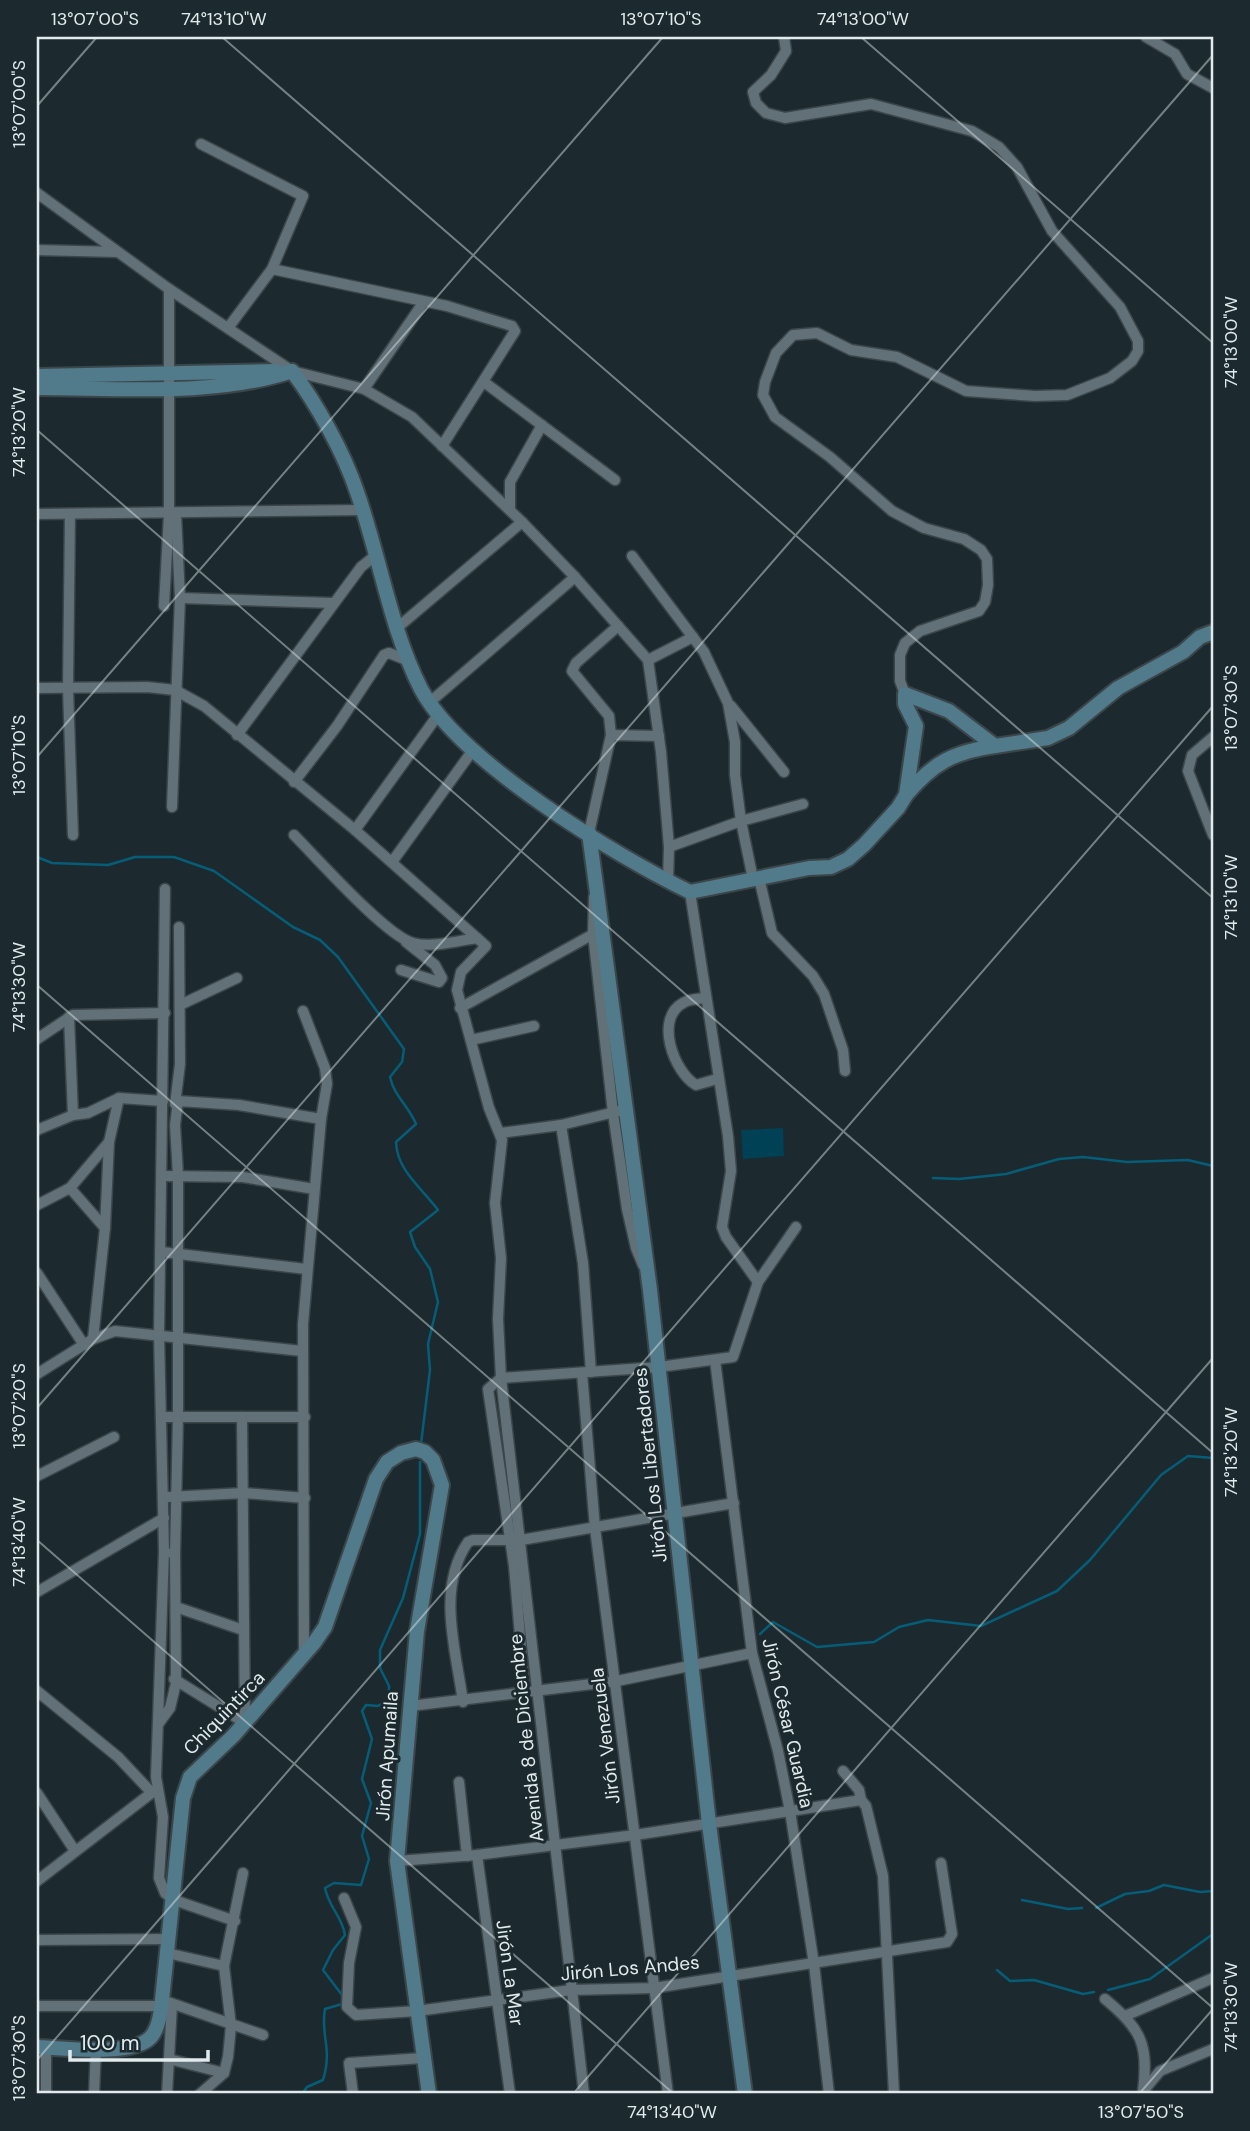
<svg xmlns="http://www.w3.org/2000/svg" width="1250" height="2131" font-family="'DM Sans',sans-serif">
<rect width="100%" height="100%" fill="#1c2a2f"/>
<polygon fill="#004155" points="783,1128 784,1156 743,1159 741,1130"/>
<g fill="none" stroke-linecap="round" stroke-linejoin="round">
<g stroke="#065d77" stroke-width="2.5">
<path d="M 37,857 L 52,863 L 108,865 L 135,857 L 174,857 L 214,871 L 293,927 L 320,940 L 338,957 L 404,1049 L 402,1062 L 390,1077 C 394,1096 408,1105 416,1124 L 396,1142 C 397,1171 422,1188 438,1210 L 410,1232 L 415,1247 L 430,1269 L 438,1302 L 428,1344 L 430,1370 L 421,1444"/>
<polyline points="933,1178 959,1179 1006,1174 1059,1159 1083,1157 1127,1162 1188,1160 1213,1166"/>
<polyline points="760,1634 773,1622 817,1647 874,1642 899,1627 928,1620 981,1626 1057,1591 1090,1560 1161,1475 1188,1456 1213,1458"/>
<polyline points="1022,1900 1068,1909 1082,1908"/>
<polyline points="1096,1908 1125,1894 1149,1891 1164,1885 1200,1892 1213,1891"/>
<polyline points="997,1970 1010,1981 1034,1980 1083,1994 1094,1992"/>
<polyline points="1108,1990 1150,1979 1213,1934"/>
<path d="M 302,2094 L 307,2087 L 323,2080 C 333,2048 320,2035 325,2009 L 342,2004 L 342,1995 L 323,1970 L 333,1950 L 345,1935 C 342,1916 329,1908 325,1888 L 334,1883 L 361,1885 L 369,1859 L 362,1836 L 371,1803 L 362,1779 L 372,1739 L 362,1711 L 366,1705 L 378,1706 L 389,1699 L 389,1686 L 380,1668 L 380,1650 L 403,1598 L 420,1534 L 420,1462"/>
</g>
<defs>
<g id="street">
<polyline points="784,37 786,51 771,75 753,92 756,103 766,113 785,118 871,104 972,131 999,147 1017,167 1052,231 1120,307 1138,341 1138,351 1132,361 1110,378 1067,395 1035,396 966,391 897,357 851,350 817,333 793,335 776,353 765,382 763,395 775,417 830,457 892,511 924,528 964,539 981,550 987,559 988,585 985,602 979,611 920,631 905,643 900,655 900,681 905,694"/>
<polyline points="1146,37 1175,54 1187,74 1213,88"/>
<polyline points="201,144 303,196 272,269 228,328"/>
<polyline points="37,193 169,289 292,371 364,389 412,417 522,522 575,577 648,660 661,752 669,847 668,881"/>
<polyline points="37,250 117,252"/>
<polyline points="272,269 447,306 512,326 515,331 442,446"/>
<polyline points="484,382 615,480"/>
<polyline points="364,389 423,303"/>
<polyline points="510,510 510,482 542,425"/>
<polyline points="37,514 363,510"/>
<polyline points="70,514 68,689 73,835"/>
<polyline points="632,556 704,652 728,703 735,742 735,775 741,821 669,847"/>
<polyline points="180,598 333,603"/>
<polyline points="164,606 169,514 169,289"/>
<polyline points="397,628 522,522"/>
<polyline points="648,660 693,637"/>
<polyline points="37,688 147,687 175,690 204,706 355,830 486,946 461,972 457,990 489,1108 502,1140 495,1203 501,1258 498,1319 501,1378 584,2094"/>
<polyline points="430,702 575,577"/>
<polyline points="731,706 784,772"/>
<polyline points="237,735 361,567 376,555"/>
<polyline points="611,735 609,716 572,671 576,663 618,626"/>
<polyline points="1213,737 1192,755 1188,771 1213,835"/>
<polyline points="294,782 337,726 384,655 389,653 409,661"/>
<polyline points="172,807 180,598 176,514"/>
<polyline points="355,830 438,715"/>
<polyline points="589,833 611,735 659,736"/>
<path d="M 294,835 C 317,858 386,936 413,943 C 433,948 457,941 477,938"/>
<polyline points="392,862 473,750"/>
<polyline points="759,878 772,933 813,976 824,994 843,1050 845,1071"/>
<polyline points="753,879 741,821 803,804"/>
<polyline points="165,889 159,1335 164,1551 156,1777 163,1817 159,1878 165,1893 174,1900 235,1921"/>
<polyline points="690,892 728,1136 731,1171 722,1227 726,1237 758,1282"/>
<polyline points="594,897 593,934 613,1113 627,1209 636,1248 643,1265"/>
<polyline points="401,970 439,982 442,978 435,965 406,942"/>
<path d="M 705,998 C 698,999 689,999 683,1003 C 654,1019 674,1072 696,1085 L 717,1079"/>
<polyline points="180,1005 237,978"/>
<polyline points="460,1008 597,932"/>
<polyline points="303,1011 325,1068 327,1084 321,1119 303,1324 304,1657"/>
<polyline points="69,1017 73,1115 88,1113 119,1098 163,1101"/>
<polyline points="37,1039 73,1015 165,1013"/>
<polyline points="471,1040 534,1026"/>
<polyline points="175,1104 180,1064 179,927"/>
<polyline points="561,1125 583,1263 591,1372"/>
<polyline points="37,1130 73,1115"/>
<polyline points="500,1133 561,1125 619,1111"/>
<polyline points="164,1176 243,1177 314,1189"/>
<polyline points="70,1188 105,1228"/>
<polyline points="37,1205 70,1188 109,1142"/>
<polyline points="162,1252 306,1269"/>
<polyline points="37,1273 84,1345"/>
<polyline points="93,1339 105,1228 109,1142 119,1098"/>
<polyline points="715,1360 752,1653 778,1751 790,1811 814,1964 829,2094"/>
<polyline points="582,1373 595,1528 668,2094"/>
<polyline points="37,1374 93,1339 115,1331 302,1351"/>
<polyline points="161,1417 305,1417"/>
<polyline points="242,1417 245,1722"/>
<polyline points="37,1476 114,1437"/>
<polyline points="168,1497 244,1493 305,1498"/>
<polyline points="175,1555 178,1417 178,1175 175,1125 178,1101 239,1105 321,1119"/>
<polyline points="37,1592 164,1518"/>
<polyline points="176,1607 243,1630"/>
<polyline points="174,1679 245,1723"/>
<polyline points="37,1691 118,1757 152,1793"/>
<polyline points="525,1694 514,1566 488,1389 501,1378 659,1367 733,1357 758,1282 796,1227"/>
<path d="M 463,1702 C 456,1650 436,1589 468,1542 L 473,1540 L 521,1540 L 734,1503"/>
<polyline points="410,1706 617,1681 752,1653"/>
<polyline points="159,1723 170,1708 176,1683 175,1555 172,1553"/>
<polyline points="843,1771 859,1790 861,1800"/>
<polyline points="459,1782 467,1856"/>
<polyline points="37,1793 75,1851"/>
<polyline points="477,1855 510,2094"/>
<polyline points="397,1861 477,1855 635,1835 861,1800 866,1806 883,1876 894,2094"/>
<polyline points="37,1881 154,1791"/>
<polyline points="344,1898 356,1927 349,1963 347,2007 356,2015 417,2011 571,1990 654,1988 947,1942 952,1934 941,1863"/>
<polyline points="37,1940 168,1939"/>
<polyline points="167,1953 224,1966"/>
<path d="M 1105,1999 C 1141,2029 1149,2044 1143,2091"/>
<polyline points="162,2000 263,2035"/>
<polyline points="37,2006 162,2006"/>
<polyline points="1125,2016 1213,1978"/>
<polyline points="46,2047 46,2094"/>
<polyline points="169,2059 224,2073"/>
<polyline points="1144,2090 1160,2071 1213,2049"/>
<polyline points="94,2094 96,2048"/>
<polyline points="167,2094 172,2005"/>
<polyline points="200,2094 224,2073 228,2057 231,2026 224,1966 243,1873"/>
<polyline points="353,2094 349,2063 423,2058"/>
</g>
<g id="secondary">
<path d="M 292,371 C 317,404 344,453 357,492 C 380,557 390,628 421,689 C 459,761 616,856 690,892 L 809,868 L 831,867 L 848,859 L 864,845 L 898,808 L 906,795 L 916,726 L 905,704 L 905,694 L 949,711 L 995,746 L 1048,738 L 1069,728 L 1118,688 L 1183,652 L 1200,637 L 1213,632"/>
<polyline points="37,376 276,371"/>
<path d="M 37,388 C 118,388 215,397 292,371"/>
<path d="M 906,795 C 933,763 953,752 995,746"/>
<polyline points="589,833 650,1290 709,1824 745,2094"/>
<path d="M 37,2047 C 63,2048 133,2057 151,2037 C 159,2028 161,2012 162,2000 L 183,1798 L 190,1777 L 234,1735 L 314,1643 L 325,1627 L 376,1479 L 387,1462 L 401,1453 L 416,1449 L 425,1452 L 433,1460 L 442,1485 L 417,1631 L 397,1861 L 429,2094"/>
</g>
</defs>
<use href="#street" stroke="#3b464a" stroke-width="13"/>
<use href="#secondary" stroke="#3b464a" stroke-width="18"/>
<use href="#street" stroke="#627077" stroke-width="10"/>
<use href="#secondary" stroke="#517a8a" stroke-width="14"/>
</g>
<path fill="none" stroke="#e1eaed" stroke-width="2" stroke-opacity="0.45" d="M 222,37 L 1213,898M 861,37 L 1213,343M 37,106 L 97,37M 37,430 L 1213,1453M 37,757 L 663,37M 37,985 L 1213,2008M 37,1408 L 1213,55M 37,1540 L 674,2094M 37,2060 L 1213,706M 573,2094 L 1213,1358M 1139,2094 L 1213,2009"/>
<g text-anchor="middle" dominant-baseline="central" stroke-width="6" stroke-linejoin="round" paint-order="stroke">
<g font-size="19" fill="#e1eaed" stroke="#1c2a2f">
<text transform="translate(650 1465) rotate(-96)">Jirón Los Libertadores</text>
<text transform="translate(224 1713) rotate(-46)">Chiquintirca</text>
<text transform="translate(788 1723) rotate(77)">Jirón César Guardia</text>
<text transform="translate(605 1736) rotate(-97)">Jirón Venezuela</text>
<text transform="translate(526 1738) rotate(-96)">Avenida 8 de Diciembre</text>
<text transform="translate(387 1756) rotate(-86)">Jirón Apumaila</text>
<text transform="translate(630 1968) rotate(-5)">Jirón Los Andes</text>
<text transform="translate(510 1973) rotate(82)">Jirón La Mar</text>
</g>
</g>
<rect width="1250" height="2131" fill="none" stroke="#1c2a2f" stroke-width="77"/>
<path d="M70 2050v10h138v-10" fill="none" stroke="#e1eaed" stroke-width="3.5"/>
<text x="80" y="2050" font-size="21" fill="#e1eaed" stroke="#1c2a2f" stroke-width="5" paint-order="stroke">100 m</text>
<rect x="38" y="38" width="1174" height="2054" fill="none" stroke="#e1eaed" stroke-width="2.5"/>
<g font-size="18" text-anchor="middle" fill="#e1eaed">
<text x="95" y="25">13°07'00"S</text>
<text x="224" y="25">74°13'10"W</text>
<text x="661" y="25">13°07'10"S</text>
<text x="863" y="25">74°13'00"W</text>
<text transform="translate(19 104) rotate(-90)" y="6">13°07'00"S</text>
<text transform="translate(1231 342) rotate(-90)" y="6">74°13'00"W</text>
<text transform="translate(19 432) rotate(-90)" y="6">74°13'20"W</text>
<text transform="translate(1231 708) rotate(-90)" y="6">13°07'30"S</text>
<text transform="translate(19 755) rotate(-90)" y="6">13°07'10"S</text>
<text transform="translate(1231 897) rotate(-90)" y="6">74°13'10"W</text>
<text transform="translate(19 987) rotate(-90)" y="6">74°13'30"W</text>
<text transform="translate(19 1406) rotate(-90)" y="6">13°07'20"S</text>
<text transform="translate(1231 1452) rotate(-90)" y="6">74°13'20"W</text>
<text transform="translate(19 1542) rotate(-90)" y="6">74°13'40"W</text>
<text transform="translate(1231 2007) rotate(-90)" y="6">74°13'30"W</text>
<text transform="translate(19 2058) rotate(-90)" y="6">13°07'30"S</text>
<text x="672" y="2118">74°13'40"W</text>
<text x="1141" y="2118">13°07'50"S</text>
</g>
</svg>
